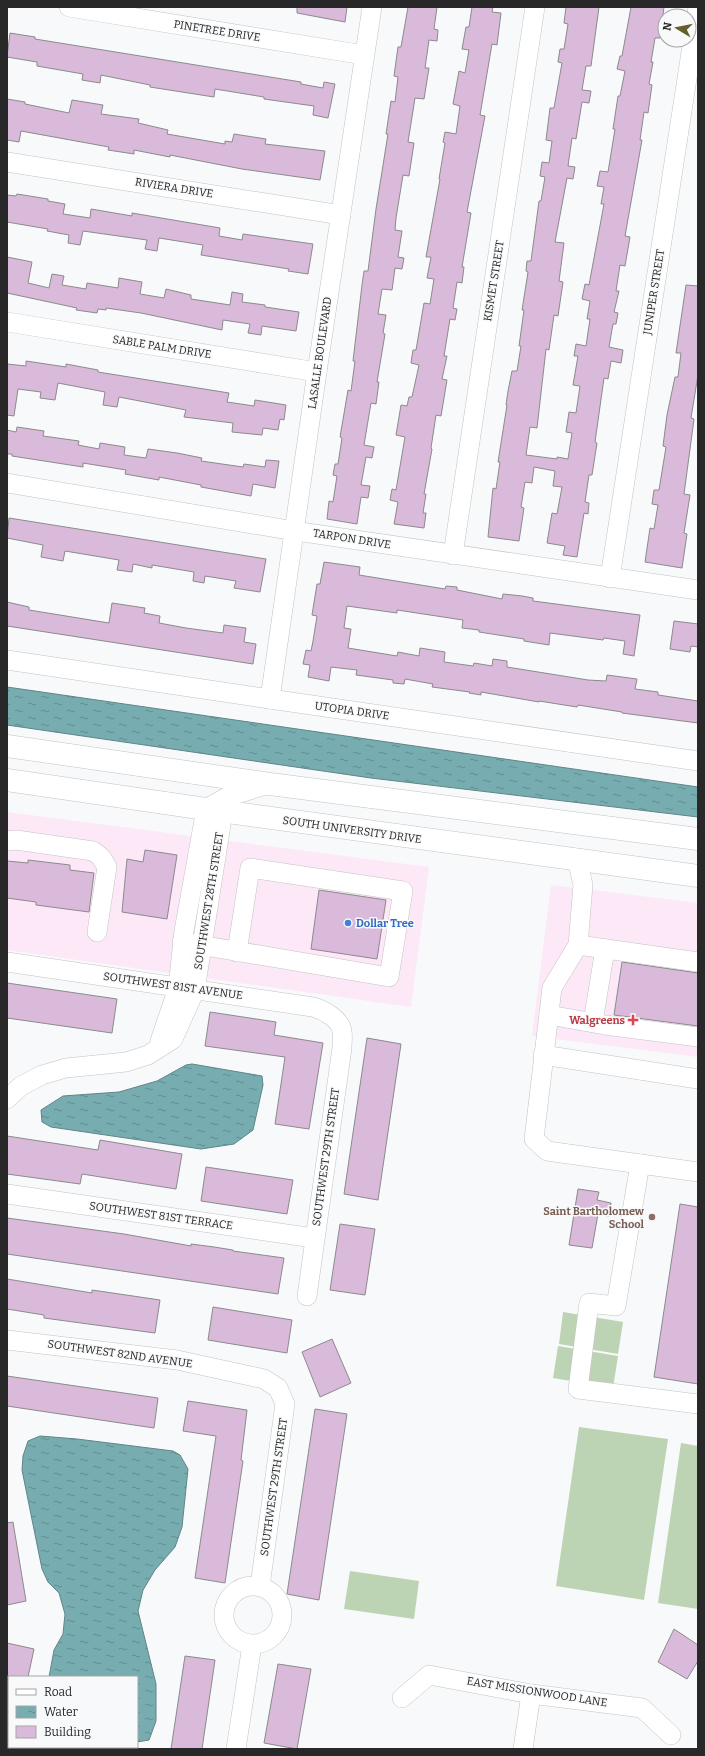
<svg xmlns="http://www.w3.org/2000/svg" width="705" height="1756" font-family="Bitter,serif">
<defs>
<pattern id="water-ripples" width="26" height="14" patternUnits="userSpaceOnUse"><rect width="26" height="14" fill="#77adb0"/><path d="M2 4q2-2 4 0t4 0M15 11q2-2 4 0t4 0" fill="none" stroke="#628d8f"/></pattern>
</defs>
<rect width="100%" height="100%" fill="#f8f9fa"/>
<g fill="#fde8f7">
<polygon points="7,812 429,867 411,1007 7,950"/>
<polygon points="551,885 698,903 698,1057 532,1036"/>
</g>
<g fill="#bdd4b4">
<polygon points="563,1312 623,1322 618,1354 559,1344"/>
<polygon points="558,1346 618,1356 613,1388 553,1378"/>
<polygon points="579,1427 668,1439 644,1600 556,1586"/>
<polygon points="681,1443 698,1446 698,1609 658,1603"/>
<polygon points="350,1571 419,1581 414,1619 344,1609"/>
</g>
<g fill="url(#water-ripples)" stroke="#5f8588">
<polygon points="7,687 698,787 698,817 371,778 7,725"/>
<polygon points="192,1064 262,1076 263,1085 253,1130 234,1144 201,1149 51,1127 42,1122 41,1110 63,1096 119,1092 157,1081 186,1065"/>
<polygon points="40,1436 77,1439 173,1451 180,1455 188,1469 182,1527 175,1547 155,1570 143,1590 138,1611 156,1684 156,1721 149,1740 137,1742 137,1677 49,1677 54,1650 63,1634 65,1614 59,1593 48,1582 42,1569 22,1470 23,1456 28,1441"/>
</g>
<g fill="#dabadb" stroke="#8c8a8b">
<polygon points="297,7 347,7 345,22 297,13"/>
<polygon points="408,7 437,7 434,29 438,30 437,41 429,40 425,68 429,68 424,99 415,98 408,142 414,143 409,176 403,175 396,218 395,230 402,231 398,257 404,258 402,269 395,268 392,290 382,289 378,314 386,315 383,333 385,334 377,382 379,382 376,404 371,403 364,445 374,447 372,458 366,457 361,485 370,486 368,498 361,497 357,524 327,519 329,501 333,502 337,476 333,475 335,464 338,464 342,438 340,437 348,390 351,391 355,361 353,361 362,285 364,271 368,271 376,209 388,134 386,134 391,101 395,102 398,77 394,76 398,47 401,47"/>
<polygon points="472,7 493,7 492,12 501,13 497,45 492,44 480,115 485,116 467,212 471,213 462,267 464,267 462,283 457,282 453,308 457,309 455,320 450,319 444,356 447,356 442,379 447,380 441,416 436,415 431,448 432,449 424,494 426,494 423,513 426,513 424,528 394,524 398,502 390,500 392,489 396,490 405,437 396,435 401,405 407,406 409,397 412,397 419,365 411,363 413,350 416,350 424,303 430,304 434,279 427,278 431,257 426,257 440,179 439,179 445,143 443,142 445,132 456,134 460,106 453,104 459,71 465,73 469,50 462,49 466,27 469,27"/>
<polygon points="566,7 599,7 591,66 586,66 582,90 591,91 589,103 582,102 576,139 572,138 568,166 575,167 573,179 567,178 555,242 564,243 559,281 563,282 558,316 554,315 549,350 546,349 537,428 530,427 526,455 557,459 557,457 568,459 572,433 566,432 569,412 576,413 580,386 573,385 578,356 574,356 576,344 586,346 590,319 587,319 590,301 582,299 585,284 589,285 604,204 601,204 604,187 597,186 600,171 608,172 615,129 613,129 618,96 620,96 625,71 617,69 620,56 622,56 631,7 664,7 660,38 655,38 651,62 653,62 649,84 652,85 648,113 644,112 640,140 642,140 625,236 630,237 625,266 620,265 616,291 619,291 614,312 618,313 616,324 613,324 609,347 623,350 621,363 611,361 608,379 604,378 595,442 597,443 592,475 589,475 585,502 589,503 588,514 584,513 577,557 563,555 565,546 547,543 552,513 557,514 562,487 553,486 555,471 534,467 532,483 525,482 521,507 524,508 519,541 488,537 493,488 496,489 500,462 498,462 507,405 506,405 508,391 512,371 517,371 521,346 519,346 524,310 522,310 528,272 526,271 527,261 531,261 539,201 541,201 545,177 540,176 542,162 549,163 552,141 546,140 550,108 554,108 562,63 558,62 560,49 564,49 568,24 564,23"/>
<polygon points="10,33 35,37 35,39 301,82 301,84 323,88 324,82 335,84 328,118 313,115 314,106 264,99 264,97 215,89 214,97 150,87 150,85 101,75 100,83 82,80 83,74 37,66 37,62 7,57"/>
<polygon points="7,99 25,102 25,104 69,113 72,100 103,105 101,114 139,119 138,123 168,130 167,134 225,144 225,141 232,142 234,134 266,139 265,144 325,151 320,180 242,169 170,155 170,157 134,150 134,154 108,150 109,147 21,131 19,142 7,140"/>
<polygon points="17,194 48,199 48,201 65,204 63,214 90,218 91,209 132,216 132,213 220,228 219,236 242,240 243,234 313,244 308,274 288,271 289,269 201,255 203,245 159,238 157,251 145,249 147,240 83,231 80,245 68,243 69,235 47,231 48,229 7,222 7,195 16,196"/>
<polygon points="7,257 32,262 28,283 49,288 52,274 64,276 62,285 86,289 87,283 118,288 119,278 142,282 140,294 164,298 166,289 191,295 191,299 230,305 232,292 243,294 242,302 265,305 265,307 299,312 296,331 262,326 261,335 248,333 250,324 223,320 222,330 141,313 106,308 106,310 98,309 97,313 76,310 77,308 7,293"/>
<polygon points="686,285 698,286 698,375 691,418 694,419 684,494 690,495 684,533 687,534 682,568 645,562 650,528 654,529 658,505 652,504 654,490 659,490 666,447 663,446 667,415 675,377 678,377 681,353 676,353"/>
<polygon points="26,361 66,367 66,364 98,370 98,372 229,393 227,402 254,406 255,400 286,405 284,420 280,419 278,430 263,428 262,435 232,432 233,423 184,417 186,410 119,397 117,407 103,405 105,392 58,383 55,400 40,398 41,392 18,389 14,416 7,415 7,364 26,366"/>
<polygon points="17,427 44,431 43,436 79,441 78,445 99,449 100,443 125,447 124,455 146,458 148,449 177,453 202,458 201,461 243,467 244,464 265,467 266,460 279,461 275,488 253,484 251,496 201,487 201,485 159,477 159,480 125,474 126,470 83,463 83,467 12,456 12,454 7,454 7,430 16,432"/>
<polygon points="9,518 266,559 260,592 234,588 236,581 205,576 204,583 193,581 194,572 152,565 152,568 133,564 132,572 117,570 119,560 65,551 63,561 41,557 43,545 7,538"/>
<polygon points="324,562 360,567 359,575 445,589 446,586 457,587 457,590 502,599 503,594 522,596 533,598 533,601 640,615 634,656 623,654 625,641 604,638 603,640 550,633 549,645 524,641 524,639 479,632 479,630 462,628 463,620 397,610 397,613 347,606 344,628 351,629 348,648 397,656 398,652 419,656 420,648 445,652 444,662 473,666 474,663 492,666 493,659 507,661 507,667 588,680 606,681 607,675 637,679 635,689 658,692 658,695 698,701 698,723 622,713 622,712 578,705 577,707 539,701 539,702 481,692 481,695 469,693 470,692 432,687 433,684 405,679 404,684 393,683 393,680 356,675 357,670 331,667 329,681 308,677 310,665 303,664 306,650 311,651 313,641 317,616 312,615 317,584 320,584"/>
<polygon points="7,602 29,607 29,610 109,623 112,603 145,608 144,613 160,616 159,623 186,628 223,633 224,625 246,628 244,642 256,644 253,664 7,626"/>
<polygon points="674,621 698,624 698,647 691,646 690,652 670,649"/>
<polygon points="145,850 177,855 167,919 122,912 127,859 143,862"/>
<polygon points="28,860 70,865 70,870 94,873 89,912 36,905 36,902 7,898 7,861 28,863"/>
<polygon points="319,890 386,900 377,959 311,949"/>
<polygon points="622,962 698,973 698,1026 614,1015"/>
<polygon points="7,983 117,999 112,1033 7,1018"/>
<polygon points="210,1012 276,1022 274,1035 323,1043 309,1129 275,1124 285,1057 205,1046"/>
<polygon points="367,1038 401,1044 378,1200 344,1194"/>
<polygon points="7,1136 98,1150 100,1140 182,1154 176,1189 82,1174 80,1184 7,1174"/>
<polygon points="206,1167 293,1180 287,1214 201,1201"/>
<polygon points="578,1189 599,1192 597,1200 611,1203 609,1216 598,1214 592,1248 569,1245"/>
<polygon points="680,1204 698,1207 698,1384 654,1377"/>
<polygon points="7,1218 124,1234 191,1246 191,1244 214,1247 233,1250 233,1251 284,1258 278,1294 7,1254"/>
<polygon points="340,1224 375,1229 365,1295 330,1290"/>
<polygon points="7,1279 92,1293 92,1290 160,1300 155,1333 44,1318 44,1315 7,1309"/>
<polygon points="213,1307 292,1320 287,1353 208,1340"/>
<polygon points="332,1339 351,1383 320,1397 302,1352"/>
<polygon points="7,1376 158,1398 154,1428 7,1406"/>
<polygon points="188,1401 247,1410 241,1460 243,1461 225,1583 195,1578 216,1436 183,1431"/>
<polygon points="315,1409 347,1414 319,1600 287,1594"/>
<polygon points="13,1522 26,1601 7,1605 7,1523"/>
<polygon points="674,1629 698,1645 698,1661 687,1679 658,1662"/>
<polygon points="7,1643 34,1649 28,1677 7,1677"/>
<polygon points="185,1656 215,1660 202,1749 171,1749"/>
<polygon points="278,1664 311,1669 297,1749 264,1743"/>
</g>
<g fill="none" stroke-linecap="round" stroke-linejoin="round">
<defs>
<g id="minor">
<polyline points="69,7 364,55"/>
<polyline points="7,162 341,215"/>
<polyline points="7,322 317,372"/>
<polyline points="7,483 295,531 698,590"/>
<polyline points="453,555 535,7"/>
<polyline points="610,578 698,7"/>
<polyline points="7,660 270,699 698,761"/>
<polyline points="270,699 317,372 372,7"/>
<polyline points="7,841 16,840 93,851 101,857 107,867 97,932"/>
<polyline points="577,859 583,885 578,945 552,988 534,1139 547,1151 698,1172"/>
<polyline points="182,942 389,977 403,891 250,868 237,952"/>
<polyline points="578,945 698,962"/>
<path d="M 7,962 L 313,1007 C 324,1010 340,1019 342,1031 C 343,1036 342,1043 342,1048 L 307,1296"/>
<polyline points="549,1015 605,1025 698,1037"/>
<polyline points="593,1022 605,949"/>
<polyline points="160,1041 178,988 184,931 206,809 227,797 269,784"/>
<polyline points="543,1055 698,1079"/>
<polyline points="7,1099 21,1086 42,1075 66,1068 126,1062 148,1055 173,1039 195,990 223,812"/>
<polyline points="640,1164 616,1306 589,1303 578,1389 698,1404"/>
<polyline points="7,1194 314,1238"/>
<polyline points="7,1340 177,1360 264,1379 278,1388 285,1404 260,1586"/>
<circle cx="253" cy="1615" r="29"/>
<polyline points="402,1698 429,1675 531,1694 642,1708 671,1735"/>
<polyline points="236,1749 252,1645"/>
<polyline points="523,1749 531,1694"/>
</g>
<g id="major">
<polyline points="7,746 270,784 698,839"/>
<polyline points="7,780 206,809 698,876"/>
</g>
</defs>
<use href="#minor" stroke="#c2c3c4" stroke-width="20"/>
<use href="#major" stroke="#c2c3c4" stroke-width="23"/>
<use href="#minor" stroke="#fff" stroke-width="19"/>
<use href="#major" stroke="#fff" stroke-width="22"/>
</g>
<circle fill="#3f7fe0" stroke="#f8f9fa" stroke-width="1.5" cx="348" cy="923" r="4"/>
<path fill="#e0444e" stroke="#f8f9fa" stroke-width="1.5" d="M631 1014h4v4h4v4h-4v4h-4v-4h-4v-4h4z"/>
<circle fill="#8d6e63" stroke="#f8f9fa" stroke-width="1.5" cx="652" cy="1217" r="4"/>
<g text-anchor="middle" dominant-baseline="central" stroke-width="3" stroke-linejoin="round" paint-order="stroke">
<g font-size="11" fill="#282829" stroke="#f8f9fa">
<text transform="translate(217 31) rotate(9)">PINETREE DRIVE</text>
<text transform="translate(174 188) rotate(9)">RIVIERA DRIVE</text>
<text transform="translate(494 281) rotate(-81)">KISMET STREET</text>
<text transform="translate(654 292) rotate(-81)">JUNIPER STREET</text>
<text transform="translate(162 347) rotate(9)">SABLE PALM DRIVE</text>
<text transform="translate(320 353) rotate(-82)">LASALLE BOULEVARD</text>
<text transform="translate(352 539) rotate(9)">TARPON DRIVE</text>
<text transform="translate(352 711) rotate(8)">UTOPIA DRIVE</text>
<text transform="translate(352 830) rotate(8)">SOUTH UNIVERSITY DRIVE</text>
<text transform="translate(209 901) rotate(-81)">SOUTHWEST 28TH STREET</text>
<text transform="translate(173 986) rotate(8)">SOUTHWEST 81ST AVENUE</text>
<text transform="translate(326 1157) rotate(-82)">SOUTHWEST 29TH STREET</text>
<text transform="translate(161 1216) rotate(8)">SOUTHWEST 81ST TERRACE</text>
<text transform="translate(120 1354) rotate(8)">SOUTHWEST 82ND AVENUE</text>
<text transform="translate(274 1487) rotate(-82)">SOUTHWEST 29TH STREET</text>
<text transform="translate(537 1692) rotate(9)">EAST MISSIONWOOD LANE</text>
</g>
<g font-size="11" font-weight="bold" fill="#366cbe" stroke="#f8f9fa" text-anchor="start">
<text x="356" y="923">Dollar Tree</text>
</g>
<g font-size="11" font-weight="bold" fill="#be3a42" stroke="#f8f9fa" text-anchor="end">
<text x="625" y="1020">Walgreens</text>
</g>
<g font-size="11" font-weight="bold" fill="#785e54" stroke="#f8f9fa" text-anchor="end">
<text x="644" y="1211">Saint Bartholomew<tspan x="644" dy="13">School</tspan></text>
</g>
</g>
<rect width="705" height="1756" fill="none" stroke="#282829" stroke-width="16"/>
<rect x="8" y="1676" width="130" height="72" fill="#f8f9fa" stroke="#a5a5a6"/>
<rect x="16" y="1689" width="20" height="6" fill="#ffffff" stroke="#a5a5a6"/>
<text x="44" y="1696" font-size="12" fill="#282829">Road</text>
<rect x="16" y="1706" width="20" height="12" fill="url(#water-ripples)" stroke="#a5a5a6"/>
<text x="44" y="1716" font-size="12" fill="#282829">Water</text>
<rect x="16" y="1726" width="20" height="12" fill="#dabadb" stroke="#a5a5a6"/>
<text x="44" y="1736" font-size="12" fill="#282829">Building</text>
<g transform="translate(677 28) rotate(280)"><circle r="19" fill="#f8f9fa" stroke="#a5a5a6"/>
<path d="M0-3L7 15L0 10L-7 15Z" fill="#64602c"/>
<text y="-6" font-size="11" font-weight="bold" text-anchor="middle" fill="#282829">N</text>
</g>
</svg>
